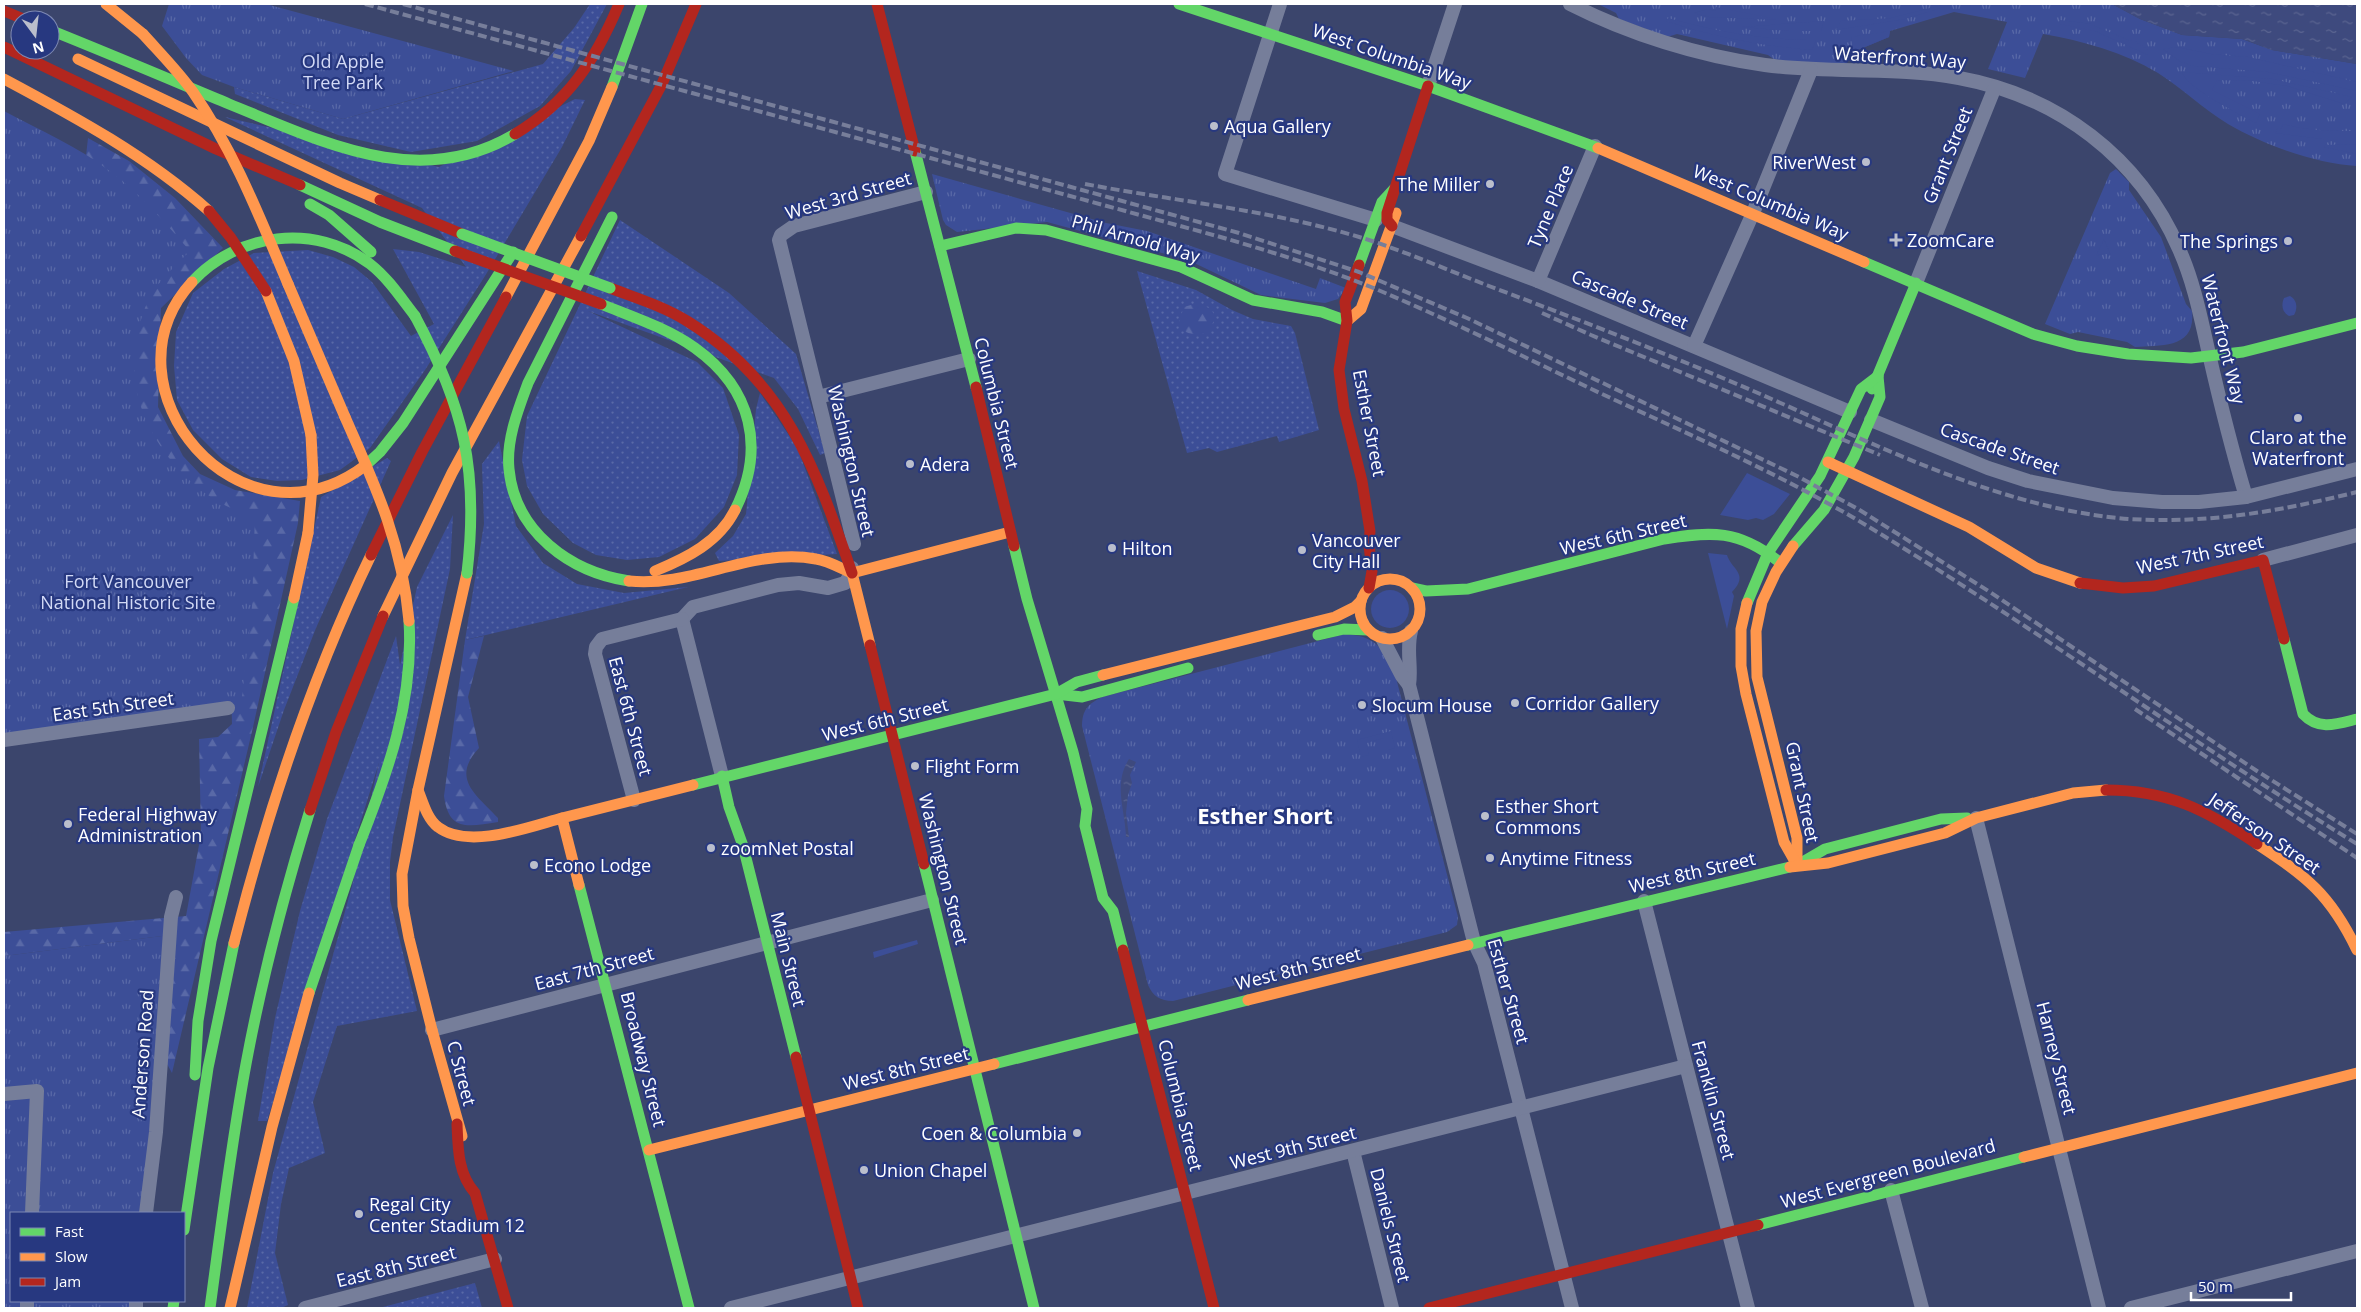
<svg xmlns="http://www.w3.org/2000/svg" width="2361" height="1312" font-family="'Open Sans',sans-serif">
<defs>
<pattern id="grass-dots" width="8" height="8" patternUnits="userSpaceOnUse" patternTransform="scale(1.25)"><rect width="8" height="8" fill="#3c4e97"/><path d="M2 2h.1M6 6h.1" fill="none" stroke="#5969a7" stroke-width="1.8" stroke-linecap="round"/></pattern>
<pattern id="forest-firs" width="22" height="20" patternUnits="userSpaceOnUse" patternTransform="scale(1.25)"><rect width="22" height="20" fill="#3c4e97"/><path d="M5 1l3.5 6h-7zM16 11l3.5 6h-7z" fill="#5969a7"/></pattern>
<pattern id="park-tufts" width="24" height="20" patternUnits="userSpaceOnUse" patternTransform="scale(1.25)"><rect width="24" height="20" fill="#3c4e97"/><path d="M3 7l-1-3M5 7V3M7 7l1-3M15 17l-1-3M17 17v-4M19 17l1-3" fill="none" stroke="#5969a7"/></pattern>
<pattern id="water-ripples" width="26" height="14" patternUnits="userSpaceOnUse" patternTransform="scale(1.25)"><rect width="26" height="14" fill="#3e4a7e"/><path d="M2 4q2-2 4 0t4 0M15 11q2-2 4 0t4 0" fill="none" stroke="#5b6591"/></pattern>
</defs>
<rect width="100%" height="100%" fill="#3b456c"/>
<g fill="url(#grass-dots)">
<polygon points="590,4 607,4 571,71 540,106 477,141 411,152 338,135 235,94 234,87 343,119 543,64 574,28"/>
<polygon points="575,99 585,100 562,147 485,276 425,370 370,448 340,470 302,480 277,481 251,477 222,459 193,430 177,400 174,366 176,332 193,293 224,269 254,253 308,250 333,257 354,267 372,282 411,336 434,324 393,249 419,252 466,267 422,208 225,117 439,167"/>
<polygon points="620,220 729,293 796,354 825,453 820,455 798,409 774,378 588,311 697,362 723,388 739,435 737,475 724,507 695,539 659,557 627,560 596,555 573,543 543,514 527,486 522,460 527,416"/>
<polygon points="1137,271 1196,290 1232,310 1253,319 1291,326 1295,333 1319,430 1279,442 1277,436 1217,452 1209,448 1187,453"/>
<polygon points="760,393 797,447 837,554 719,561 715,553 733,536 746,514 756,409"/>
<polygon points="499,441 516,526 543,563 577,584 624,593 688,587 465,640 484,524 482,464"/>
<polygon points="387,458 391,461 316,628 284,710 258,787 321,497"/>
<polygon points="453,515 450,569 393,837 390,862 390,900 417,1011 337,1026 313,1102 325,1153 289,1168 281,1204 275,1253 288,1305 281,1308 247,1308 273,1173 352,886 417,587"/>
<polygon points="396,636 400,665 393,718 267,1121 258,1121 275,1018 300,911 327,819"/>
<polygon points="475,1283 482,1308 379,1308"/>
</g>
<g fill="url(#forest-firs)">
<polygon points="88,138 129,161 175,198 223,248 161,308 158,407 183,456 200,474 235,490 300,501 298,523 253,727 172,1073 161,1053 170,935 4,956 4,932 186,916 201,834 199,739 218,737 232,724 231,690 4,425 86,156"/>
<path d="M 1198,303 C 1202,306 1210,307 1212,311 C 1218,318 1210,332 1202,334 C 1197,335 1190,334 1186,332 L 1179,321 L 1184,307 Z"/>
<path d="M 484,636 L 468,697 L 479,748 C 450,779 477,795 498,818 L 498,822 C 469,826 449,833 444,796 L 465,640 Z"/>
</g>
<g fill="url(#park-tufts)">
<polygon points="169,4 266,4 514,71 343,119 234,87 202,75 186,58 162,26"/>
<path d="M 1598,4 L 2112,4 L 2140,19 L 2182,35 L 2242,39 L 2272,50 L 2357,64 L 2357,166 C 2316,164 2264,145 2228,124 C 2203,109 2182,88 2158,73 C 2123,52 2083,41 2043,34 L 2025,78 L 1988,69 L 2007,22 L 1954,12 L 1890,31 L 1889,37 L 1853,52 L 1845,66 L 1775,60 L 1768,55 L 1677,34 L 1667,37 L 1619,19 L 1616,13 Z"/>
<path d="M 4,111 C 39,130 79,147 111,172 C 141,194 166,224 190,251 C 173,268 153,286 145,308 C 138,327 133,348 134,368 C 134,429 193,505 255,515 L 252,606 L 241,706 L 4,740 Z"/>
<path d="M 2116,169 L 2129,182 L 2129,190 L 2161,237 L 2186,304 L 2192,311 C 2196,349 2161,345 2135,347 L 2127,342 L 2078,332 L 2070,334 L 2045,324 L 2110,173 Z"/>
<polygon points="932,174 1106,223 1147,231 1316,289 1320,278 1346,288 1338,299 1325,303 1261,295 1188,260 1047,222 957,232 946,225 943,220"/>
<path d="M 1345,634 C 1374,636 1381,646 1394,670 L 1458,917 L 1457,925 L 1447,932 L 1173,1001 C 1160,1001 1153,996 1148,985 L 1082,726 C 1082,710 1088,704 1102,697 Z"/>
<polygon points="170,935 145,1213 11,1213 11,1301 136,1301 135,1308 4,1308 4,956"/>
</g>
<g fill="#3c4e97">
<polygon points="1947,4 1954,4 1905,19 1836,30 1841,21 1891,18"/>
<polygon points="1716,7 1776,19 1776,20 1709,17 1694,13 1708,9 1715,11"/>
<path d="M 1668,18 C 1717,32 1765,40 1816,40 L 1812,50 C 1762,46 1714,37 1666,21 Z"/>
<polygon points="2060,20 2092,24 2092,25 2131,41 2132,39 2151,52 2148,55 2095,31 2060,24"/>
<polygon points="1824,21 1821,31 1789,31 1742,27"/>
<polygon points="1890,31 1889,37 1853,52 1851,37"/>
<polygon points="2177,47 2211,54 2248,57 2357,82 2357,91 2268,72 2194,66 2181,62 2163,49"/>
<path d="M 2182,72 L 2273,79 L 2352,97 L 2344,104 L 2287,86 L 2253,81 L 2217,80 L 2212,90 L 2260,114 L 2256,123 C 2241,115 2185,87 2182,72 Z"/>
<path d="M 2283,124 C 2308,131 2331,131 2357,131 L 2357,139 L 2322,139 L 2275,133 L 2278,128 L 2281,129 Z"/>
<polygon points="2357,144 2357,154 2324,147 2325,145"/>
<polygon points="2104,239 2111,256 2104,253 2096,256"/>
<path d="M 2290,296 C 2297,300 2298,308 2294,315 L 2289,316 C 2282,312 2281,305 2284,298 Z"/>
<polygon points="1747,473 1790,494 1774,514 1763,520 1756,518 1748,520 1720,515"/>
<path d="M 1708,553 L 1727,555 C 1731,569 1750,574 1732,592 L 1734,596 L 1727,629 Z"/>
<circle cx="1390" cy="609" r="19"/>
<polygon points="1391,731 1395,748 1388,750 1384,738 1366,743 1369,755 1361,757 1357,740"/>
<polygon points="917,940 918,944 874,958 873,952"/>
</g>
<g fill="url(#water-ripples)">
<polygon points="2112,4 2357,4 2357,64 2272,50 2242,39 2182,35 2140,19"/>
<path d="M 1129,759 L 1136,762 L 1130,775 L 1132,783 L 1128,795 L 1126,813 L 1129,837 L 1126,837 C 1125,809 1113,784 1129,759 Z"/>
</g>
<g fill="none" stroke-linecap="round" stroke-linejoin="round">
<g stroke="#767e9a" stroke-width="14">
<polyline points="1280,4 1225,174 1376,220"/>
<path d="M 1570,4 C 1629,34 1699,56 1765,65 C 1829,74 1895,66 1959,78 C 2058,96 2139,157 2179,249 C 2194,282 2201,319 2209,354 C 2220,402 2232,450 2246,497"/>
<polyline points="1428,86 1455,4"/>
<polyline points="1392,226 1538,281 1850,412"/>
<polyline points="1538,281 1595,146"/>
<polyline points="1916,283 1995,87"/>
<polyline points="1694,346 1753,213 1811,70"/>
<polyline points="818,397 969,359"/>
<polyline points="1871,420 1988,468 2028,481 2113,498 2162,502 2199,502 2246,497 2357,469"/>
<polyline points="854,544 779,240 781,235 794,226 926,192"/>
<polyline points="2263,560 2357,535"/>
<polyline points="682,619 693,607 778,585 799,583 828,588 845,583 852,573 852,568"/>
<polyline points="682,619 722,776"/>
<path d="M 1411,631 C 1406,650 1412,667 1409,685 L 1474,942 L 1484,963 L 1572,1308"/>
<polyline points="1382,638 1402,676 1409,685"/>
<polyline points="4,740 228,708"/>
<polyline points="634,800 595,654 596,647 602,639 682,619"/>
<polyline points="1976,818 2099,1308"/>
<polyline points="1644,901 1748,1308"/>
<polyline points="432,1030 932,900"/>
<polyline points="4,1094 37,1091 32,1213"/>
<polyline points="1353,1151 1392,1308"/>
<polyline points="1891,1190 1922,1308"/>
<polyline points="146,1213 156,1132 171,917 176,897"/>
<polyline points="27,1308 27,1301"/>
<polyline points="136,1308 136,1301"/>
<polyline points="305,1308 495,1259"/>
<polyline points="731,1308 1686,1066"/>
<polyline points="2131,1308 2357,1251"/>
</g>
<g stroke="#63d668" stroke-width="11">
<polyline points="1179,4 1428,86 1598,148"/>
<path d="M 50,30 C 110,54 169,79 229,104 C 321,141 419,192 515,134"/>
<polyline points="612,87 642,4"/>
<polyline points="915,151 976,387"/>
<polyline points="300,185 380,222 455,251"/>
<polyline points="310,204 329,215 371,252"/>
<path d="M 612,217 L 528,383 C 518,410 506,440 509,469 C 515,532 570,572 629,581"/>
<polyline points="940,246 1016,228 1046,230 1181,267 1253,300 1322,312 1347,321"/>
<polyline points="1864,262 2033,334 2077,346 2128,354 2191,358 2243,352 2357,323"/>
<polyline points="1359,265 1382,202 1394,189"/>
<path d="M 192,282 C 237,233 315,222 370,264 C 388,278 401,298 415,316"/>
<path d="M 601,304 C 633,317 667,328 695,348 C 752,389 766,448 735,510"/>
<polyline points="1872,389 1916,283"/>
<polyline points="366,465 380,452 403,423 513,252"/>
<polyline points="1014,546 1027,599 1073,752 1087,809 1085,826 1103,898 1113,911 1123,950"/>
<polyline points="1793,546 1824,510 1854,457 1880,397 1878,376"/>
<path d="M 1412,588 L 1426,591 L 1468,589 L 1664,539 C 1712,531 1739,530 1778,561"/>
<polyline points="1747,603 1768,553 1820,476 1861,389 1878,376"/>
<polyline points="1318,635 1344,629 1368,630"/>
<path d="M 2284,639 L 2303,714 C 2319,731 2337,724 2357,719"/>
<polyline points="1056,694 1082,697 1188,668"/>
<polyline points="722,776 729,807 743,846 796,1057"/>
<polyline points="693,785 1056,694 1077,682 1103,675"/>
<polyline points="1801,863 1825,849 1941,819 1967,818"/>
<polyline points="924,864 1034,1308"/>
<polyline points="579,885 689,1308"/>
<polyline points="1468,945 1790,867"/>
<polyline points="309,993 359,845"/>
<polyline points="994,1064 1248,1000"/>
<polyline points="195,1075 198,1021 211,941 294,598"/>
<polyline points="1758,1225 2024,1157"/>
<polyline points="184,1230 208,1068 234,943"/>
<polyline points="173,1308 174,1301"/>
<path d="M 210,1308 C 221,1227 231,1145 246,1064 C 262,978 284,894 310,810"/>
</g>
<g stroke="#ff974d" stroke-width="11">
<polyline points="106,4 143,34"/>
<polyline points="78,59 340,183 380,200"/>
<path d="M 4,79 C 77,118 147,156 209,211"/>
<polyline points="1598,148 1864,262"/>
<path d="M 192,282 C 96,387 241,560 366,465"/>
<polyline points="288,284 345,417"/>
<polyline points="266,291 294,361 311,435"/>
<polyline points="506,297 589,141 612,87"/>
<polyline points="1347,321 1361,309 1396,213"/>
<polyline points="1828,462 1969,527 2036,568 2080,583"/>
<polyline points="1793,546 1776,572 1762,602 1756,631 1757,677 1797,838 1797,863"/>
<path d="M 655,571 C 687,558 719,542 735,510"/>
<circle cx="1390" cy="609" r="30"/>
<path d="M 629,581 C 692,588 752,547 816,559 C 829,561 840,568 852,573"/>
<polyline points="294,598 308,533"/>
<polyline points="1747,603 1741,629 1741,666 1746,694 1784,842 1797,865"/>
<polyline points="383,616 452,473 581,236"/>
<polyline points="870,645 852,573 1010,532"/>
<polyline points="1103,675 1335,617 1355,607 1361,601"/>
<path d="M 418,790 C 423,802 427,819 438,827 C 468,850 529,827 562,818"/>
<path d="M 2257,844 C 2307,877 2330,894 2357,950"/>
<polyline points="1790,867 1828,863 1945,833 1976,818 2073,793 2106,790"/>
<polyline points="579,885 562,818 693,785"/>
<path d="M 234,943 C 268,810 311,679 371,555"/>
<polyline points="1248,1000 1468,945"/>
<polyline points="432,1030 462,1136"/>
<polyline points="432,1030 409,938 403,906 402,874 418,790 467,573"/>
<polyline points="649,1150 994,1064"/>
<polyline points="2024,1157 2357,1073"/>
<polyline points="230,1308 272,1127 309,993"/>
</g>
<g stroke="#b3261e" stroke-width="11">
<polyline points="877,4 915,151"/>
<polyline points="4,11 26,20"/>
<polyline points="4,47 216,149 300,185"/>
<path d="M 515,134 C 568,102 595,61 619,4"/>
<polyline points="380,200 462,234"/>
<polyline points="1392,226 1387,220 1387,213 1428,86"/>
<polyline points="581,236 662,84 696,4"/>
<polyline points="1359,265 1345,302 1347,321 1339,370 1344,409 1362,481 1370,531 1369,545 1372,571 1369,588"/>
<path d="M 610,288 C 636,298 663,306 687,321 C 786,382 816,469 852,573"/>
<polyline points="976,387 1014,546"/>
<polyline points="371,555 422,452 506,297"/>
<polyline points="2080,583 2123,588 2154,586 2263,560 2284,639"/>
<polyline points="870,645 924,864"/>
<path d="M 2106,790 C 2168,790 2206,810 2257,844"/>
<polyline points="310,810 336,732 383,616"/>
<polyline points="1123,950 1214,1308"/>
<polyline points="796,1057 858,1308"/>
<path d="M 457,1124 C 458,1149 458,1174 475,1193 L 508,1308"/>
<polyline points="1429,1308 1758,1225"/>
</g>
<g stroke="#777e9a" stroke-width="4" stroke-dasharray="9 4" stroke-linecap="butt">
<path d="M 365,4 L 1217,236 C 1269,251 1321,267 1371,287 C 1450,320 1526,358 1602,394 C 1686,433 1773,471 1854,518 C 2025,620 2187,740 2357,844"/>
<polyline points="403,4 1239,233 1359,272 1467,318 1797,476 1858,509 1990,592 2257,771 2357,834"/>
<path d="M 1085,184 C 1181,202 1279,211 1372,241 C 1411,254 1450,271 1489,286 C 1577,319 1665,353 1751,390 C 1869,441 2001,510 2130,519 C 2210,524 2280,511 2357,492"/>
<polyline points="1542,313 1591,335 1880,455"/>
<polyline points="2135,709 2357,858"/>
</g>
<g stroke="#63d668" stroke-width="11">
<polyline points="462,234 610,288"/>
<path d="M 415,316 C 464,407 479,470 467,573"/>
<path d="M 359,845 C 388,772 414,701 409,621"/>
</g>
<g stroke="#ff974d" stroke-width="11">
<path d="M 143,34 C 160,53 178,71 193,92 C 234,151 260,218 288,284"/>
<path d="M 345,417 C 376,487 402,543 409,621"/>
<polyline points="308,533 313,475 311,435"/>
</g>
<g stroke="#b3261e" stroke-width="11">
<polyline points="209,211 231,238 266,291"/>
<polyline points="455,251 601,304"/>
</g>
</g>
<g fill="#babecc" stroke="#273880" stroke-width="2">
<circle cx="1214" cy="126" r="5"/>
<circle cx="1866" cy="162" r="5"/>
<circle cx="1490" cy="184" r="5"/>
<path d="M1893.5 232.5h5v5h5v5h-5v5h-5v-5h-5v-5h5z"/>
<circle cx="2288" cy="241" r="5"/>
<circle cx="2298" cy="418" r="5"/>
<circle cx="910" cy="464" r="5"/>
<circle cx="1112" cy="548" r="5"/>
<circle cx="1302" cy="550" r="5"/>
<circle cx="1515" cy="703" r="5"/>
<circle cx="1362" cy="705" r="5"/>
<circle cx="915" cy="766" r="5"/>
<circle cx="1485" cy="816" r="5"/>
<circle cx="68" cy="824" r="5"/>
<circle cx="711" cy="848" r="5"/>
<circle cx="1490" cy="858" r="5"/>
<circle cx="534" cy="865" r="5"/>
<circle cx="1077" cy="1133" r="5"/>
<circle cx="864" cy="1170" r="5"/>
<circle cx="359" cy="1214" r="5"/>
</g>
<g text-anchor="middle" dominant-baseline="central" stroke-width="4.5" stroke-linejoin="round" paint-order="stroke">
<g font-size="18" fill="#fff" stroke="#273880">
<text transform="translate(1392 56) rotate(19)">West Columbia Way</text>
<text transform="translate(1900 57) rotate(4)">Waterfront Way</text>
<text transform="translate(1947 155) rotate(-68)">Grant Street</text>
<text transform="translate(848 195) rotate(-16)">West 3rd Street</text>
<text transform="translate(1771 202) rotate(23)">West Columbia Way</text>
<text transform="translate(1550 206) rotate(-67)">Tyne Place</text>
<text transform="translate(1136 238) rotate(16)">Phil Arnold Way</text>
<text transform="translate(1630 299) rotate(23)">Cascade Street</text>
<text transform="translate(2224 339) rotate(76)">Waterfront Way</text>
<text transform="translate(997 403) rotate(76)">Columbia Street</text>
<text transform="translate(1370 423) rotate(79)">Esther Street</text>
<text transform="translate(2000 448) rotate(19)">Cascade Street</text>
<text transform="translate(852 461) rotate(77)">Washington Street</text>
<text transform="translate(1623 534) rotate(-13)">West 6th Street</text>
<text transform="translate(2200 554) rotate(-12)">West 7th Street</text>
<text transform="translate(113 706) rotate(-8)">East 5th Street</text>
<text transform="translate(631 716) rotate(75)">East 6th Street</text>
<text transform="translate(885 719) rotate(-14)">West 6th Street</text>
<text transform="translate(1803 792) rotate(78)">Grant Street</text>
<text transform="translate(2265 833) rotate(34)">Jefferson Street</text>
<text transform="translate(944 869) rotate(76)">Washington Street</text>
<text transform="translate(1692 872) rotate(-13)">West 8th Street</text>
<text transform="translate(789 959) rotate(76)">Main Street</text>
<text transform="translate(594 968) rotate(-15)">East 7th Street</text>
<text transform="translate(1298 968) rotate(-14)">West 8th Street</text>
<text transform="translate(1509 991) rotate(74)">Esther Street</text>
<text transform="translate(142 1054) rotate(-86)">Anderson Road</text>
<text transform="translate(2057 1058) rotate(76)">Harney Street</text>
<text transform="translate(644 1059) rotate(76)">Broadway Street</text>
<text transform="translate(906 1068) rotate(-14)">West 8th Street</text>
<text transform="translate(462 1073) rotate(75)">C Street</text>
<text transform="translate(1714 1100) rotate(75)">Franklin Street</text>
<text transform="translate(1181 1105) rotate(76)">Columbia Street</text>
<text transform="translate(1293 1147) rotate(-14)">West 9th Street</text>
<text transform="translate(1888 1173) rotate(-15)">West Evergreen Boulevard</text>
<text transform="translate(1391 1225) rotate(76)">Daniels Street</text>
<text transform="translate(396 1266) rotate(-14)">East 8th Street</text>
</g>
<g font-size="18" fill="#d2d9f5" stroke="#273880">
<text x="343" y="61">Old Apple<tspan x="343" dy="21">Tree Park</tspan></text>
<text x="128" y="581">Fort Vancouver<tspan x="128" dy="21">National Historic Site</tspan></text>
</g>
<g font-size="18" fill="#fff" stroke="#273880" text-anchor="start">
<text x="1224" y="126">Aqua Gallery</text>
<text x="1856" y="162" text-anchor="end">RiverWest</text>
<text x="1480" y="184" text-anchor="end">The Miller</text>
<text x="1907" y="240">ZoomCare</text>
<text x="2278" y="241" text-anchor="end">The Springs</text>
<text x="2298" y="437" text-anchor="middle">Claro at the<tspan x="2298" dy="21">Waterfront</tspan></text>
<text x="920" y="464">Adera</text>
<text x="1312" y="540">Vancouver<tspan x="1312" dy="21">City Hall</tspan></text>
<text x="1122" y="548">Hilton</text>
<text x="1525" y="703">Corridor Gallery</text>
<text x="1372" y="705">Slocum House</text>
<text x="925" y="766">Flight Form</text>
<text x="1495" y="806">Esther Short<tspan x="1495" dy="21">Commons</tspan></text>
<text x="78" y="814">Federal Highway<tspan x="78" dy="21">Administration</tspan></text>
<text x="721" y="848">zoomNet Postal</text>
<text x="1500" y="858">Anytime Fitness</text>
<text x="544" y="865">Econo Lodge</text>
<text x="1067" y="1133" text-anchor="end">Coen &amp; Columbia</text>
<text x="874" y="1170">Union Chapel</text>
<text x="369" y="1204">Regal City<tspan x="369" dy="21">Center Stadium 12</tspan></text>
</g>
<g font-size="22" font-weight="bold" fill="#fff" stroke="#273880">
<text x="1265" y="815">Esther Short</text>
</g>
</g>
<rect width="2361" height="1312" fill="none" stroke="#ffffff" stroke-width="10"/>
<rect x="10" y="1212" width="175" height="90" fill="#273880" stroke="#7d88b3"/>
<rect x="20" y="1228" width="25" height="8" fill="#63d668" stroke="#7d88b3"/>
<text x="55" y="1237" font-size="15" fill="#ffffff">Fast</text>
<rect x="20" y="1253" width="25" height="8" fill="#ff974d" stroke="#7d88b3"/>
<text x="55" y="1262" font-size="15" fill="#ffffff">Slow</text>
<rect x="20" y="1278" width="25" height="8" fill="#b3261e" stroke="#7d88b3"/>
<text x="55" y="1287" font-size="15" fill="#ffffff">Jam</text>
<g transform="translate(35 35) rotate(165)"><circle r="24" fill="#273880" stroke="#7d88b3"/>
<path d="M0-4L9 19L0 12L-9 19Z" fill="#babecc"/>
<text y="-8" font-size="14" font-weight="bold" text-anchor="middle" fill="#ffffff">N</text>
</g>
<path d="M2191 1292v8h100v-8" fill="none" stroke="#ffffff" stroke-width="2.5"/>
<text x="2198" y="1292" font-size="15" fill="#ffffff" stroke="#273880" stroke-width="4" paint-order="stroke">50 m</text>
</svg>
